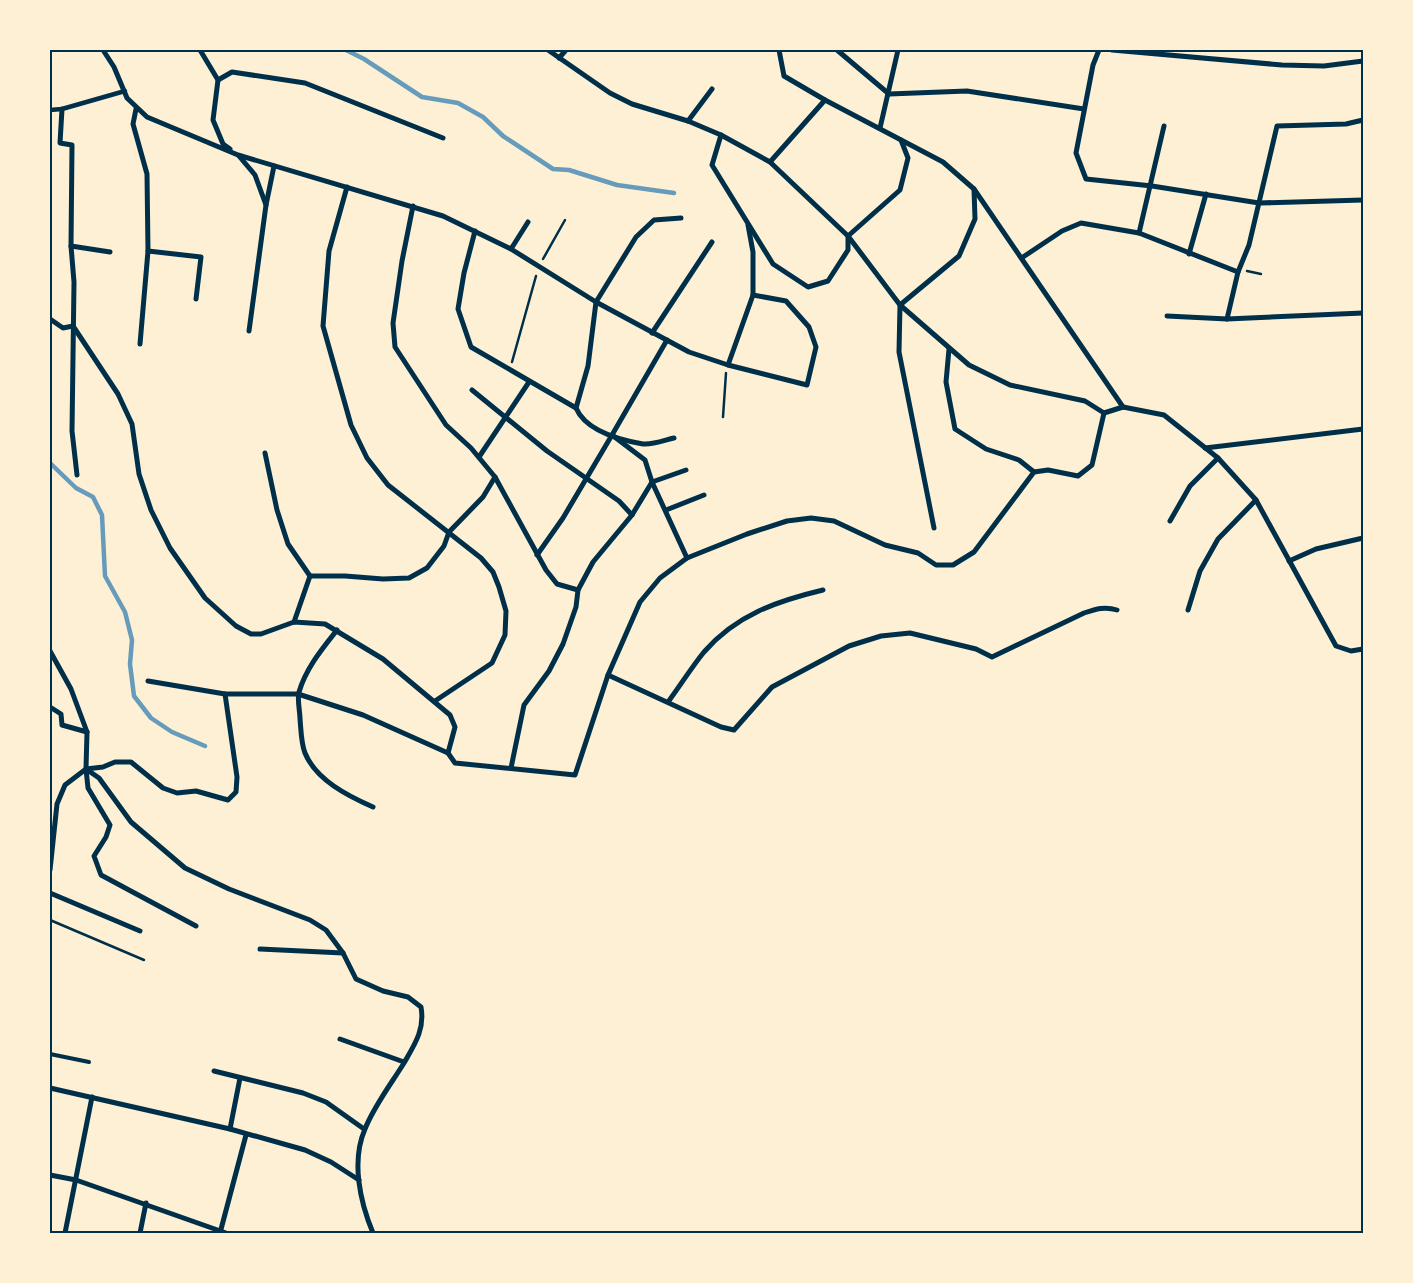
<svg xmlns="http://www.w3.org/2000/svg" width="1413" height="1283" font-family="'Space Grotesk',sans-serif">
<rect width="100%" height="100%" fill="#fdf0d5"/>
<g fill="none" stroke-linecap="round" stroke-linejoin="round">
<g stroke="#669bbc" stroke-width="4.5">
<polyline points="346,50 364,59 422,97 458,103 483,117 503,136 553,169 569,170 617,185 674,193"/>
<polyline points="50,463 76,488 93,497 102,515 105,576 125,612 132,640 130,664 134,696 151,718 172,732 205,746"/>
</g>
<g stroke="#003049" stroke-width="2.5">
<polyline points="543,259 565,220"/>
<polyline points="1247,271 1261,274"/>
<polyline points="512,362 536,276"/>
<polyline points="723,417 726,373"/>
<polyline points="50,920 144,960"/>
</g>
<polyline stroke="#003049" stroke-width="4" points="50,1054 89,1062"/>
<polyline stroke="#003049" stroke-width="4.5" points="50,110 62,109 125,91"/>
<g stroke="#003049" stroke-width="5">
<polyline points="103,50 114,67 127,98 147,117 238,155 443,216 511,249 596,302 689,352 728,365 807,385 816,347 809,327 786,301 753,295"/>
<polyline points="200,50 218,80 213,120 223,144 230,149"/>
<polyline points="548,50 610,93 632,104 688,121 721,135 770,162 848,236 900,305 969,365 1010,385 1085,401 1104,413 1123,407 1164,415 1218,458 1256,500 1336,646 1351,651 1363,649"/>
<polyline points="779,50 784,76 825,100 943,162 974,189 1123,407"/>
<polyline points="837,50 889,94"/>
<polyline points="1099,50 1093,65 1076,153 1086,179 1152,186 1259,203 1363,200"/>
<polyline points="1112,50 1282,65 1324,66 1363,61"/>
<polyline points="559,58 566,50"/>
<polyline points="218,80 232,72 305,83 443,138"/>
<polyline points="889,94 967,91 1084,109"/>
<polyline points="62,109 60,143 72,145 71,246 74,282 72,431 77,475"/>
<polyline points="136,109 133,124 147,174 148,251 201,257 196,299"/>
<polyline points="688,121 712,89"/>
<polyline points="880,128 898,50"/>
<polyline points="721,135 712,165 773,264 808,287 828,281 848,250 848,236 900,190 908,158 901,140"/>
<polyline points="239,156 255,175 266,205"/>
<polyline points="770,162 825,100"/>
<polyline points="347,187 329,251 323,326 351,425 367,458 388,485 481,558 493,572 499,587 506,611 505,635 492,663 435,701"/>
<polyline points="413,206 402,261 393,323 395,347 446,425 471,448 495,477 546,570 557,584 578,590"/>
<path d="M 475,231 L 464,273 L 458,309 L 471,347 L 576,408 C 586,431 620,440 643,444 C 653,445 665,440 674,438"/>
<polyline points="1139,233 1164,126"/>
<polyline points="71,246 110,252"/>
<polyline points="511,249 528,222"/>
<polyline points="1189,254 1206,194"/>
<polyline points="1023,257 1062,231 1081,223 1139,233 1238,272"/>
<polyline points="1167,316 1227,319 1363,313"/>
<polyline points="50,319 63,328 73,326"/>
<polyline points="1227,319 1238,272 1249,245 1277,126 1346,124 1363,120"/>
<polyline points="73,326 118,394 132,424 139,474 151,510 170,548 205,598 236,626 251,634 261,634 294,622 325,624 383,659 450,715 455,727 448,753"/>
<polyline points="249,331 266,205 274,166"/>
<polyline points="652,333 712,242"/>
<polyline points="667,340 612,435 645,460 652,482 687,558"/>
<polyline points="140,344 148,251"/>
<polyline points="949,349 946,382 955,429 986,449 1019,460 1034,472 1048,470 1078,476 1092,465 1104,413"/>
<polyline points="728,365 753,295 753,252 748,225"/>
<polyline points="472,390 547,451 619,501 632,515"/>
<polyline points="576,408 588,366 596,302 636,237 654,220 681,218"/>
<polyline points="1205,448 1363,429"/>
<polyline points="265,453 277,510 288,544 310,576"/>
<polyline points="479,457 529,382"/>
<polyline points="666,510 704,495"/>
<polyline points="1170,521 1190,486 1218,458"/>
<polyline points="934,528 899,352 900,305 959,256 975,219 974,189"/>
<polyline points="537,555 563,518 612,435"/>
<polyline points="1289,561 1316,549 1363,538"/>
<polyline points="310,576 345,576 383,579 409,578 427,568 444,546 449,532 483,497 495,477"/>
<polyline points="1188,610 1200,571 1218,539 1256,500"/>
<polyline points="294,622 310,576"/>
<path d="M 337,630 C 322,649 306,668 299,692 C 297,700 300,711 300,719 C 301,729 301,743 305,753 C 316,780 348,796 373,807"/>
<polyline points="50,651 71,689 87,732 86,769 88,788 110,825 106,837 94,856 101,875 196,926"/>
<path d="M 608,675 L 721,727 L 734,730 L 772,687 L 849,646 L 881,636 L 910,633 L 976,649 L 992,657 L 1084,613 C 1096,609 1105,606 1117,610"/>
<polyline points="148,681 225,694 298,694 363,715 448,753 455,763 575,775 608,675 640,602 660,578 687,558 747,534 787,521 811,518 834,521 885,545 918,553 936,565 953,565 974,552 1034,472"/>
<path d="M 668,702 C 680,686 691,668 704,652 C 736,615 777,601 823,590"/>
<polyline points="50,707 61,714 62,725 87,732"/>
<polyline points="511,768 524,705 549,671 563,644 576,607 578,590 593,562 632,515 652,482 686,470"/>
<path d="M 86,769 L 99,778 L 131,822 L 185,868 L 229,889 L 310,920 L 326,930 L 343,953 L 356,979 L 383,991 L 408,997 L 421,1007 C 425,1029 415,1044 404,1063 C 391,1084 374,1106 365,1129 C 351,1161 360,1202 373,1233"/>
<polyline points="50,870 57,804 65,785 86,769 103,767 115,762 131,762 163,788 177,793 196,791 228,800 236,792 237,777 225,694"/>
<polyline points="50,893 140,931"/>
<polyline points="260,949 343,953"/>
<polyline points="340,1039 404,1062"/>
<polyline points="214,1071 303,1093 326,1102 364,1129"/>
<polyline points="50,1088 230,1129 305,1150 331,1162 359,1180"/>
<polyline points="230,1129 240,1078"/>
<polyline points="50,1175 76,1180 226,1233"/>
<polyline points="65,1233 92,1097"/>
<polyline points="140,1233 146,1203"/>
<polyline points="220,1233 246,1135"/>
</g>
</g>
<rect width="1413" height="1283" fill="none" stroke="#fdf0d5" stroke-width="102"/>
<rect x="51" y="51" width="1311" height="1181" fill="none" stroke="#003049" stroke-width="2"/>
</svg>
